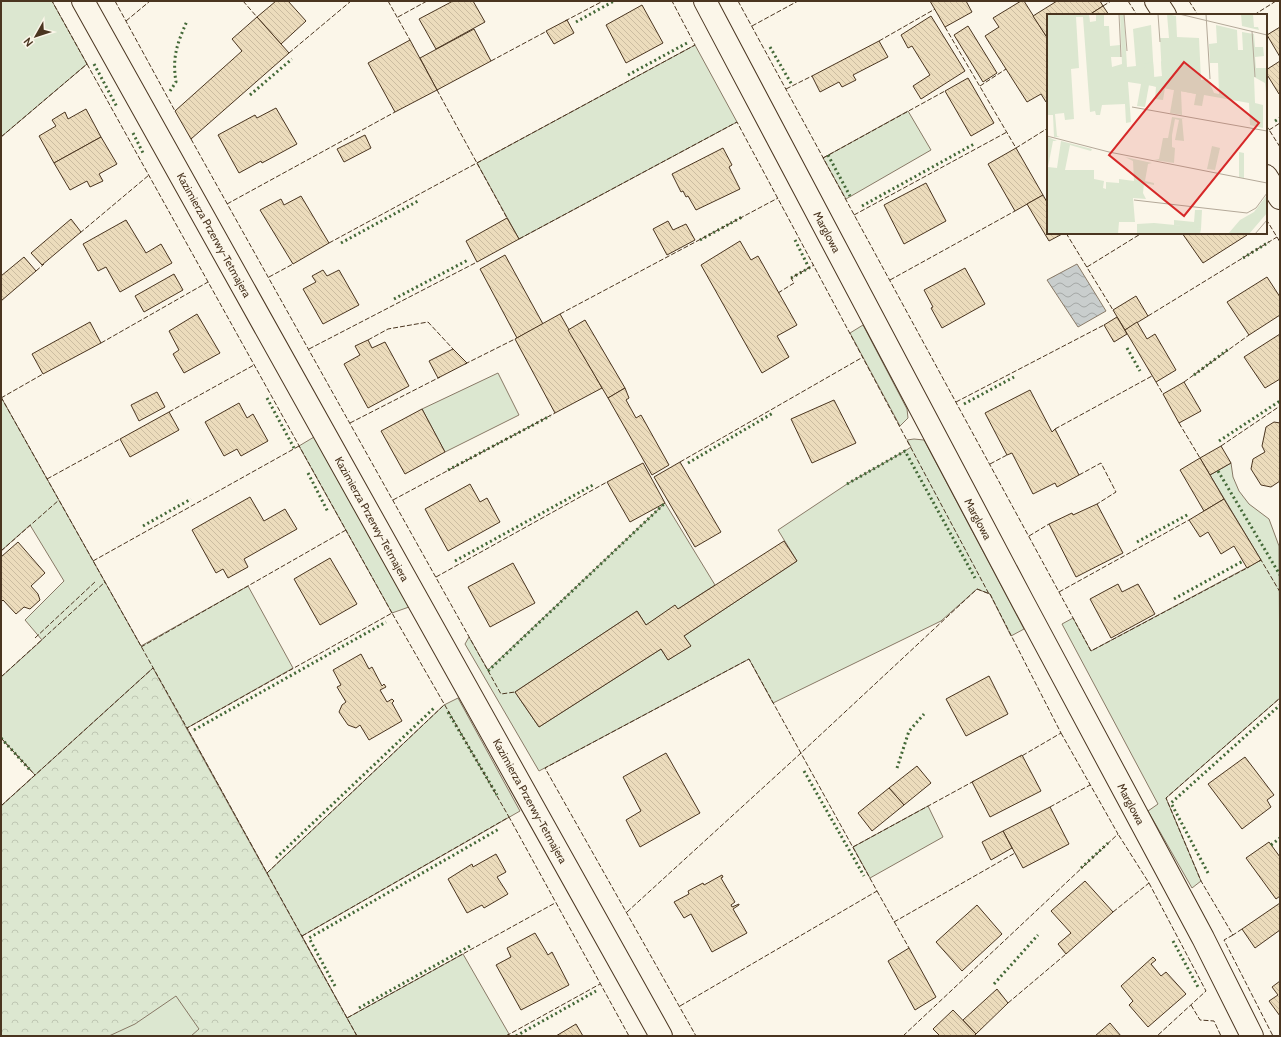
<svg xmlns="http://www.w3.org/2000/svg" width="1281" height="1037" font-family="Cabin,sans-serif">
<defs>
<pattern id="forest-crowns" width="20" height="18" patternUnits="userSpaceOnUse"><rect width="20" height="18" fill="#dce7d0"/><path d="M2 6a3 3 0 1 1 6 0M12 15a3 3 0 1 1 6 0" fill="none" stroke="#bec7b2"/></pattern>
<pattern id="water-waves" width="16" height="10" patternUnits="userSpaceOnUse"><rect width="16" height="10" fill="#c9cecd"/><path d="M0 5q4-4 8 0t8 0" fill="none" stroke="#a5a8a6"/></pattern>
<pattern id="building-back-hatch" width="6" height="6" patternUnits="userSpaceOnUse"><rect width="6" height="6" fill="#ecdcbc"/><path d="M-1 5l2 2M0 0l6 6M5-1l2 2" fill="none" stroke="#ccbda1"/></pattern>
</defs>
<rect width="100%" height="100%" fill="#fbf6e9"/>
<g fill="#dce7d0" stroke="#887966">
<polygon points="1,1 52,1 87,64 1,137"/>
<polygon points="695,45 737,122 519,239 477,163"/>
<polygon points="908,111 931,150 846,199 823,158"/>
<polygon points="863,325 907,409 908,418 900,426 850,333"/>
<polygon points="498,373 519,415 445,452 422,409"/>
<polygon points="1,397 141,646 248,586 293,668 187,728 267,873 444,705 458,698 520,811 302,936 347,1018 463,954 509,1034 506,1036 1,1036 1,806 35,775 1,738 1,677 42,640 25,620 64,581 30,525 1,551"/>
<polygon points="314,437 409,607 392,613 299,446"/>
<polygon points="914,439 924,440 1024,629 1011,636 990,594 977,589 941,621 773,703 749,659 539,771 465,644 469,637 488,670 665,503 715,585 678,609 675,606 646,625 637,611 515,692 539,727 661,649 668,660 690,646 684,636 797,561 778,530 847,484 905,451 911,447 907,440"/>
<polygon points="1231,463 1233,477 1239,491 1249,504 1269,519 1279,546 1280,698 1166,798 1201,881 1192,888 1148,811 1158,804 1062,624 1073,618 1091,651 1261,560 1210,475"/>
<polygon points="928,806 943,837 870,878 853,847"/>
</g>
<polygon fill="url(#forest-crowns)" stroke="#887966" points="153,668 357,1036 191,1036 199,1029 176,996 135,1024 109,1036 1,1036 1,806"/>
<polygon fill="url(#water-waves)" stroke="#887966" points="1077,264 1106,311 1078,327 1047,280"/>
<g fill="url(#building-back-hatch)" stroke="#4a3520">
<polygon points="276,1 288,1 306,21 281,44 257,17"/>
<polygon points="453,1 473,1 485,22 436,49 419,19"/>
<polygon points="930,1 966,1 972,12 945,27"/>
<polygon points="1021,1 1024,1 1048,39 1048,101 1046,102 1041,94 1027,102 985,36 999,27 993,18"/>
<polygon points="1057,1 1100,1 1103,6 1089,15 1048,15 1048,39 1033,16"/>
<polygon points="642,5 663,43 626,63 606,25"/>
<polygon points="1103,6 1109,15 1089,15"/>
<polygon points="931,16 965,71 921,99 913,86 930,75 912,46 908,48 901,35"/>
<polygon points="257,17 289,53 191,139 175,111 242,51 232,39"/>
<polygon points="567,20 574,33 554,44 546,31"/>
<polygon points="968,26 997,73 983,82 954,35"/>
<polygon points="1280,27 1280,57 1267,35"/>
<polygon points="474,29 491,61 437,90 420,58"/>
<polygon points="410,40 437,90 395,112 368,63"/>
<polygon points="879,41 888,57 853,75 856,80 842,87 839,82 820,92 812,76"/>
<polygon points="1280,61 1280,93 1279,94 1266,73 1266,70"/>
<polygon points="968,78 994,123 971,136 945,91"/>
<polygon points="276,108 297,144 262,163 261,161 239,173 218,135 255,115 257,118"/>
<polygon points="86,109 101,137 54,163 39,136 56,126 52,120 65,112 68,119"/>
<polygon points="365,135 371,148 344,162 337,149"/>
<polygon points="101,137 117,164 99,174 103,181 90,187 87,181 70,190 54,163"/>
<polygon points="723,148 732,165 729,167 740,189 696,210 688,196 686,197 683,191 681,192 672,174"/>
<polygon points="1016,148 1043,195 1015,211 988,164"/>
<polygon points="926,183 946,221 904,244 884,205"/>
<polygon points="1043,195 1048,204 1048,233 1064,233 1049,241 1027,204"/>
<polygon points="301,196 329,243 293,264 260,210 281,199 284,205"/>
<polygon points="507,218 519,239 477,262 466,241"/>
<polygon points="71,219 81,232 42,265 31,253"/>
<polygon points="126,220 146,253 161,244 172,263 120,292 106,267 98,271 83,244"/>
<polygon points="668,221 673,230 686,224 695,240 667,255 653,229"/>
<polygon points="1182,233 1246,233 1247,235 1203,263"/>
<polygon points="740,241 751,260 758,256 797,325 777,336 789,357 762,373 701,265"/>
<polygon points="505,255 543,324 517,338 480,269"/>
<polygon points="24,257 36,271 1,301 1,276"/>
<polygon points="965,268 985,304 942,328 931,308 933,307 924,290"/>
<polygon points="323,270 327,276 339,270 359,305 323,324 303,289 316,282 312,276"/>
<polygon points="174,274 183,290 144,312 135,296"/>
<polygon points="1267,277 1280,297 1280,315 1249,335 1227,302"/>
<polygon points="1136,296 1148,316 1125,330 1113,310"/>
<polygon points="197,314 220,353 184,373 173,354 179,350 169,331"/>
<polygon points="560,314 602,388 555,413 515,339"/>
<polygon points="1117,317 1127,334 1114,342 1104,325"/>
<polygon points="585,320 625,388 608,398 568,330"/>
<polygon points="90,322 101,343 43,374 32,354"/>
<polygon points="1137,322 1147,339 1155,334 1176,370 1156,382 1125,330"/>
<polygon points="1280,334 1280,379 1265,388 1244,357"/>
<polygon points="368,340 372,348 385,342 409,386 368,408 344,364 360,355 355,346"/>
<polygon points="453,349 467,363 438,378 429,361"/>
<polygon points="1184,382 1201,411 1179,423 1163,394"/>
<polygon points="625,388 629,398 626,400 636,418 641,415 669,465 652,475 608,398"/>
<polygon points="1030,390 1052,432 1055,429 1079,475 1057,487 1055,483 1033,494 1012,453 1007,455 985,413"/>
<polygon points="157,392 165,407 139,421 131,405"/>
<polygon points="834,400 856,443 812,463 791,419"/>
<polygon points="239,403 247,418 253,414 268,441 241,456 237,449 224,456 205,422"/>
<polygon points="422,409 445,452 405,474 381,431"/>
<polygon points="169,412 179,430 130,457 120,439"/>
<polygon points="1274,422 1280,423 1280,481 1271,487 1261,485 1251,469 1253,459 1265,452 1262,446 1266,427"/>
<polygon points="1221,446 1231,463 1210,475 1200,458"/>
<polygon points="1200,458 1224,499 1204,511 1180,470"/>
<polygon points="680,462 721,532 695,547 654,477"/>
<polygon points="643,463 665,503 630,522 607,482"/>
<polygon points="470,484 480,502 487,498 500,522 448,551 425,509"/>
<polygon points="250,497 264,521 285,509 297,529 244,559 248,567 228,578 223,569 216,573 192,530"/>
<polygon points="1224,499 1261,560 1247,568 1234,546 1221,554 1208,532 1200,537 1189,520"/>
<polygon points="1097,504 1123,553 1076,577 1049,524 1072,513 1073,515"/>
<polygon points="784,541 797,561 684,636 691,646 668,660 661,649 539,727 515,692 637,611 646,625 675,605 678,609"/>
<polygon points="18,542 45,573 31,586 38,594 40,600 30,609 24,607 16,614 3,600 1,602 1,557"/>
<polygon points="330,558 357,604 320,625 294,579"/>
<polygon points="513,563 535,603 490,627 468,587"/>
<polygon points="1118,584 1122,592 1138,584 1155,614 1111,638 1090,599"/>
<polygon points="361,654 369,669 372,667 382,686 384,684 386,687 380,690 387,702 392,699 394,701 392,703 402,721 369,740 360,725 356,728 348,725 339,712 342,705 346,702 337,687 341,685 333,670"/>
<polygon points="989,676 1008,714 966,736 946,699"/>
<polygon points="666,753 700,813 640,847 626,820 641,811 623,777"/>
<polygon points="1022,755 1041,791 990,817 972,782"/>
<polygon points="1245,757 1274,795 1267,800 1271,807 1242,829 1208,784"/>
<polygon points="917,766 931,783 904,805 889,788"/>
<polygon points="889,788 904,805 872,831 858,813"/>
<polygon points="1050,807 1069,844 1023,868 1003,831"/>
<polygon points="1003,831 1012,848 991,860 982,842"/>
<polygon points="1269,842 1280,857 1280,896 1276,899 1246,858"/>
<polygon points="496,854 506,872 497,877 508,894 484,908 482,905 467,913 448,879 472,864 473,867"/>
<polygon points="722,875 723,877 721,878 735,902 731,905 732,907 739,904 739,905 733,909 747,933 712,952 691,914 684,918 674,902 689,894 688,891 703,883 704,885"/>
<polygon points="1085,881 1113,912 1066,954 1058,944 1071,933 1051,911"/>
<polygon points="1280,903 1280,930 1255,948 1242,929"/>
<polygon points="977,905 1002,934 962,971 936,942"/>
<polygon points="535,933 548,955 552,952 569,985 521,1010 496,965 511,957 507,948"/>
<polygon points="909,948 936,997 915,1010 888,961"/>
<polygon points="1153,957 1156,960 1151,964 1161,976 1166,972 1186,994 1148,1027 1129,1005 1133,1001 1121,986"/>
<polygon points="1280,981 1280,1016 1269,1001 1278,995 1272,987"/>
<polygon points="997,989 1008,1003 976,1034 963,1020"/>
<polygon points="953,1010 976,1034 974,1036 940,1036 933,1029"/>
<polygon points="1110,1023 1121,1036 1095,1036"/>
<polygon points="576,1024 583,1036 556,1036"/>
</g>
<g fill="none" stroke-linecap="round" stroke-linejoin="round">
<defs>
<g id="minor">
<polyline points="83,1 661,1036"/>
<polyline points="705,1 1023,602 1203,938 1252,1036"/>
<polyline points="1156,1 1165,15"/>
<polyline points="1266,176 1280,198"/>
</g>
</defs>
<use href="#minor" stroke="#4a3520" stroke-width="24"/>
<use href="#minor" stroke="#fbf6e9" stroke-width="22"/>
<g stroke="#436837" stroke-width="3" stroke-dasharray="2 3" stroke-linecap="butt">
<polyline points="576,22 614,1"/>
<polyline points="770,47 792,85"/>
<polyline points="94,64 117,107"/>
<polyline points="628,75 687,43"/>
<path d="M 170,91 L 176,82 C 172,57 177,44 187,21"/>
<polyline points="250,95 292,59"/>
<polyline points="1275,121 1280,118"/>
<polyline points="133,133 143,153"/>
<polyline points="828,155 850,196"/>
<polyline points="862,206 974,144"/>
<polyline points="700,240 742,217"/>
<polyline points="341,243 418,201"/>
<polyline points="1243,258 1269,242"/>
<polyline points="791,278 809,268 795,240"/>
<polyline points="394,299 468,260"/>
<polyline points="1127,348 1140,371"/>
<polyline points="1194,375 1230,348"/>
<polyline points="267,398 294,448"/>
<polyline points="964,404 1014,377"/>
<polyline points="1219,441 1280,401"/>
<polyline points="688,463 773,413"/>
<polyline points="448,470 550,416"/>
<polyline points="1218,471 1280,575"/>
<polyline points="308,473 328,512"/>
<polyline points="847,484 905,451 975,578"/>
<polyline points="143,526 191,499"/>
<polyline points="1137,542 1189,514"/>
<polyline points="455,561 593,485"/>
<polyline points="1174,599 1243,561"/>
<polyline points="488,671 665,503"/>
<polyline points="448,712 497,795"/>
<polyline points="194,730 386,622"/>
<polyline points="1,738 30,770"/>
<polyline points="897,768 909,731 924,714"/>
<polyline points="804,771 864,876"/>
<polyline points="1271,845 1280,838"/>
<polyline points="276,858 434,708"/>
<polyline points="1081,868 1108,843"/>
<polyline points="1208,873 1171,803 1280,705"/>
<polyline points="1173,941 1198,987"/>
<polyline points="994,984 1038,935"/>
<polyline points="335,986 309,938 499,829"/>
<polyline points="359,1008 470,946"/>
<polyline points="516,1036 596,991"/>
</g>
<g stroke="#4a3520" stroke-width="1" stroke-dasharray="5 2" stroke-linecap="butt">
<polyline points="115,1 175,111"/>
<polyline points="243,1 257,17"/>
<polyline points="388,1 410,40"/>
<polyline points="738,1 1091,651 1249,567"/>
<polyline points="1128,1 1137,15"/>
<polyline points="1189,1 1198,15"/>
<polyline points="1103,6 1111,1"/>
<polyline points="1254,15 1276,1"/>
<polyline points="398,17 427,1"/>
<polyline points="126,21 150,1"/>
<polyline points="565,21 603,1"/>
<polyline points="752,26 798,1"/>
<polyline points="945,27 1016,148 1048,128"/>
<polyline points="879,41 935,9"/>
<polyline points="289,53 351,1"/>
<polyline points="491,61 547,31"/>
<polyline points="87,64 392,613"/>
<polyline points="980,86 1006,69"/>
<polyline points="786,89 812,76"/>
<polyline points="437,90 507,218"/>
<polyline points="1266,125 1280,147"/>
<polyline points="1269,130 1280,123"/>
<polyline points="1,137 87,64 52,1"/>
<polyline points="191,139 501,694 515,692"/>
<polyline points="823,158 945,91"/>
<polyline points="227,204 395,112"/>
<polyline points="854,215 1007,132"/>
<polyline points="1266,219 1280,242"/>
<polyline points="80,233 149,175"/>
<polyline points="1066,233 1113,310"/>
<polyline points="519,239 737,122 989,594"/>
<polyline points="329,243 695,45 672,1"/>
<polyline points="1087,267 1142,233"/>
<polyline points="36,271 44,264"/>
<polyline points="269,277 293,264"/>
<polyline points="890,280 1015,211"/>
<polyline points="778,293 794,283 791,278 814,265"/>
<polyline points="560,314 778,198"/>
<polyline points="1148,316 1277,237"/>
<polyline points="368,340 388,329 428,322 453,349"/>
<polyline points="101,343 208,282"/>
<polyline points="309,349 477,262"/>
<polyline points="465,364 515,339"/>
<polyline points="1156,382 1163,394"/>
<polyline points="1184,382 1249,335"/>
<polyline points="1,397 187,728"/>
<polyline points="1,398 43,374"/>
<polyline points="956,402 1104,325"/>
<polyline points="169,412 254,365"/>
<polyline points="350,423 440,377"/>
<polyline points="1179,423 1200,458"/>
<polyline points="1055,429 1152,376"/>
<polyline points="1221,446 1280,406"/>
<polyline points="680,462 863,357"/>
<polyline points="990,464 1007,455"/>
<polyline points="1079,475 1101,463 1116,492 1097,504"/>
<polyline points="47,479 120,439"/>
<polyline points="393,500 555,413"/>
<polyline points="1029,536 1049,524"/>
<polyline points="1,551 59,500"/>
<polyline points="93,561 299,446"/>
<polyline points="1259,561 1261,560 1280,592"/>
<polyline points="436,577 607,482"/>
<polyline points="1059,592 1189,520"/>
<polyline points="35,638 96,581"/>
<polyline points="141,647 346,530"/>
<polyline points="1,677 105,582"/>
<polyline points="1,738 35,775"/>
<polyline points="1,806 153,668"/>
<polyline points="1050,807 1090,785"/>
<polyline points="853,847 974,781"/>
<polyline points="267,873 444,705"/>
<polyline points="1149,883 1206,991 1157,1036"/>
<polyline points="877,891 909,948"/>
<polyline points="627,912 801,753 977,589 990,594 1061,733 1020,757"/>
<polyline points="1113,912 1149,883 1118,834"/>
<polyline points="894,922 1015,853"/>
<polyline points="1242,929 1233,935 1201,881 1166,798 1280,698"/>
<polyline points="1233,935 1224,940 1273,1036"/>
<polyline points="302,936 509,817 629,1036"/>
<polyline points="1008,1003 1066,954"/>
<polyline points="1191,1005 1200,1020 1214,1021 1221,1036"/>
<polyline points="680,1006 877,891 749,659 545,768 696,1036"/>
<polyline points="347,1018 187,728 392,613 509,817"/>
<polyline points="357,1036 347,1018 555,903"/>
<polyline points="506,1036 600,984"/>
<polyline points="903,1036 1118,834 1061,733"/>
</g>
</g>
<g text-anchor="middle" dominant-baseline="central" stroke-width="3" stroke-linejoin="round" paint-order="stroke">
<g font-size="11" fill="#4a3520" stroke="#fbf6e9">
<text transform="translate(827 232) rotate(62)">Marglowa</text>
<text transform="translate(214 235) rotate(61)">Kazimierza Przerwy-Tetmajera</text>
<text transform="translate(372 519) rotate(61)">Kazimierza Przerwy-Tetmajera</text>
<text transform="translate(978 519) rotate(62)">Marglowa</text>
<text transform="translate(530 801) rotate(61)">Kazimierza Przerwy-Tetmajera</text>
<text transform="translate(1131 804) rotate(62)">Marglowa</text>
</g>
</g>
<g transform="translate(1047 14)">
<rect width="220" height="220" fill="#fbf6e9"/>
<path d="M 0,0 L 42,0 L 43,8 L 49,7 L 49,0 L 57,0 L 57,12 L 62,12 L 63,32 L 73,31 L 74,43 L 64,43 L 65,53 L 75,50 L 73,0 L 77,0 L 80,53 L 89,52 L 86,15 L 104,11 L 107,63 L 115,62 L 113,24 L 122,24 L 120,0 L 129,2 L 130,23 L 152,24 L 154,66 L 161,65 L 167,79 L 172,80 L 171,49 L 163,49 L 162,30 L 170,29 L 169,11 L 190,16 L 191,36 L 196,36 L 195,18 L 207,20 L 208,33 L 216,33 L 217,42 L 208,43 L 209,54 L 220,54 L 220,87 L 218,69 L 207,63 L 208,89 L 216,91 L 216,114 L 203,111 L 202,89 L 157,81 L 155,92 L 147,91 L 149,80 L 134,77 L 135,101 L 123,99 L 127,76 L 118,74 L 116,86 L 108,85 L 109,73 L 102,71 L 98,93 L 90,92 L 94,70 L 81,68 L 84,108 L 79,109 L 78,90 L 55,91 L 53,101 L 49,101 L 48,97 L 43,98 L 36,3 L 29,3 L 32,54 L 24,55 L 27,105 L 18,106 L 17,99 L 8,100 L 10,122 L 13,123 L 7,123 L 6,101 L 0,101 ZM 194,0 L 206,0 L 207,13 L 211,13 L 212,16 L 195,12 ZM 125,103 L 138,105 L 135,105 L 137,127 L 128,126 L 132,106 L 128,105 L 125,121 L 125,133 L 128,134 L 127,149 L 107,146 L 112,145 L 116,124 L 121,124 ZM 1,123 L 10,127 L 6,127 L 1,153 L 10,154 L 14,127 L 45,135 L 44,137 L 23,131 L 18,156 L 47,156 L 47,165 L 57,167 L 56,174 L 59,175 L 59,168 L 72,169 L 72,165 L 87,167 L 86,147 L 78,143 L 105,149 L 101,150 L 98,167 L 107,169 L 107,171 L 97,169 L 96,179 L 99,185 L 86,184 L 88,208 L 72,208 L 71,220 L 0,220 ZM 165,132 L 173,134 L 168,156 L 160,155 ZM 192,138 L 197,139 L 197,164 L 192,163 ZM 220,181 L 220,199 L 202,220 L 181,220 L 193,206 L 207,198 ZM 148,196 L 155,196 L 154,215 L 127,211 L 127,206 L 147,208 Z" fill="#dce7d0"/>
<path d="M 142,40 L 152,43 L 155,81 L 116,74 L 114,47 L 121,49 L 125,54 L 126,63 L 130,63 L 134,44 ZM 106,48 L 108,72 L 99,71 L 97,50 ZM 107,209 L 149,213 L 154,215 L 153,220 L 90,220 L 90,210 Z" fill="#dce7d0"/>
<path fill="none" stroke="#b4a999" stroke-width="1" d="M 72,0 L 74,43M 77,0 L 80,37M 111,0 L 113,28M 132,0 L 220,21M 159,0 L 163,65M 205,17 L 208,63M 85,93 L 220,117M 0,122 L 62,138 L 220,169M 87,186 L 200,199 L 209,194 L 220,179M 208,220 L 220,206"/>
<path fill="#d62828" fill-opacity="0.15" stroke="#d62828" stroke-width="2" d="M 137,48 L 212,109 L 137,202 L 62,141 Z"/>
<rect width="220" height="220" fill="none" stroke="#4a3520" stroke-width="2"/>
</g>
<rect width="1281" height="1037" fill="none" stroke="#4a3520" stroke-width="4"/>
<g transform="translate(36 36) rotate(231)" stroke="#fbf6e9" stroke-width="3" paint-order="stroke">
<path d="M0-3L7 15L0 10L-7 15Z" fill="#4a3520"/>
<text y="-6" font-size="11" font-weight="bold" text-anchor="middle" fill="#4a3520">N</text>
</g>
</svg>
